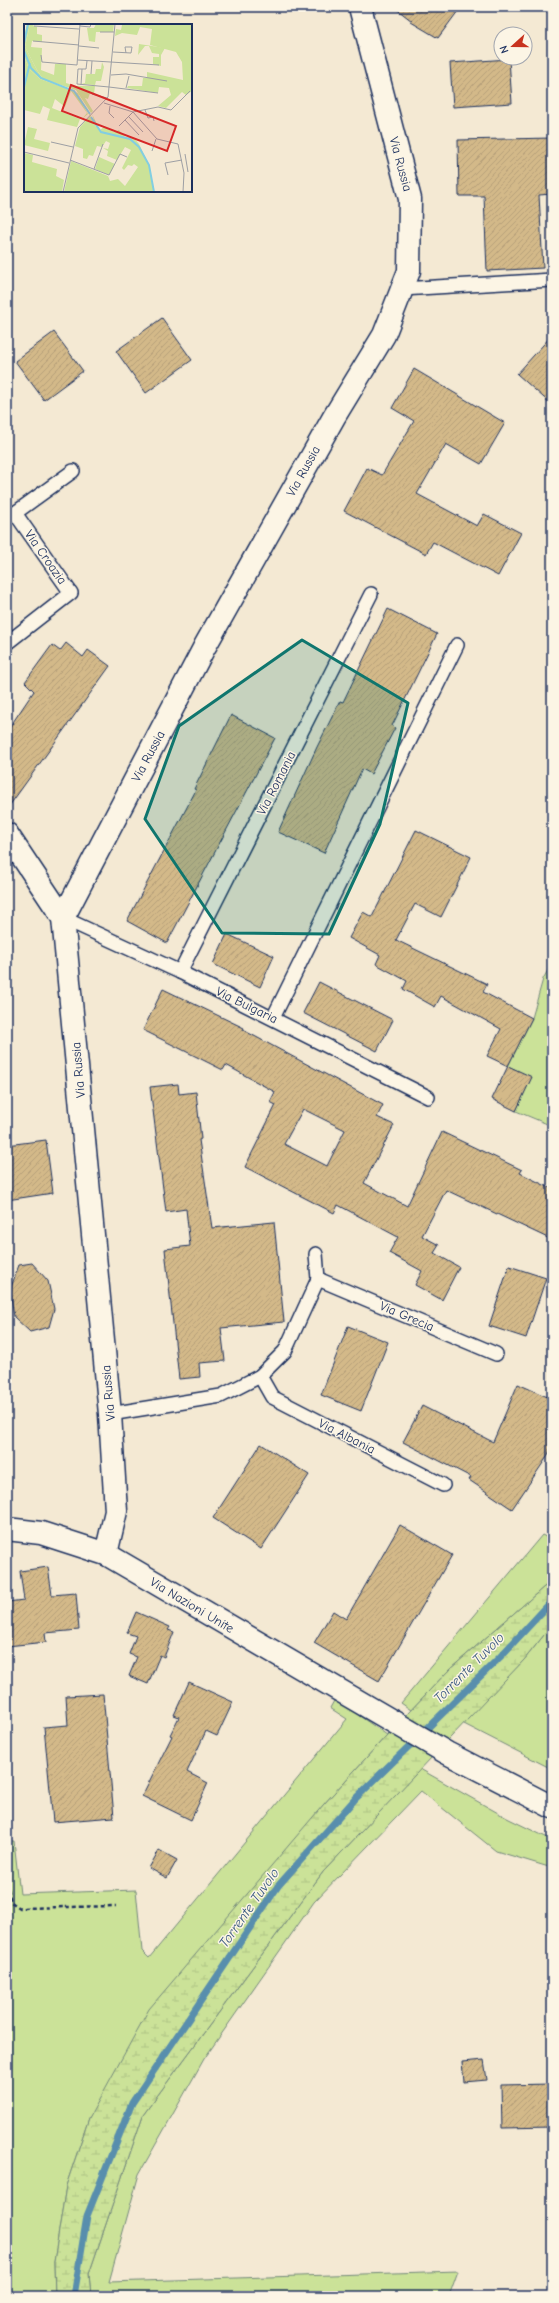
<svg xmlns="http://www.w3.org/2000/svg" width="559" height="2303" font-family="'Comic Neue',sans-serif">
<defs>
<pattern id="wetland-marsh" width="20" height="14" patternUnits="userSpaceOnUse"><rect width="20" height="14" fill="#cbe298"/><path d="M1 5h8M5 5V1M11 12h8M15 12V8" fill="none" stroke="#aec285"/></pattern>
<pattern id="building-hatch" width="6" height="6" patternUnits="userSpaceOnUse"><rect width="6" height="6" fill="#d3b989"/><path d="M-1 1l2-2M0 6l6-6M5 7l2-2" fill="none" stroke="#b59f79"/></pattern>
</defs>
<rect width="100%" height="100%" fill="#f4e9d3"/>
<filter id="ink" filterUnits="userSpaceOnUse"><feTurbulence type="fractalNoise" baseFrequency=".025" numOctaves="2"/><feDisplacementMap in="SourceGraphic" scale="8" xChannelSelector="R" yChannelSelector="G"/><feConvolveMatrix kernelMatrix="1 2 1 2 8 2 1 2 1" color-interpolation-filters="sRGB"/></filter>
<g filter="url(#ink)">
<g fill="#cbe298" stroke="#73887b">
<polygon points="552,963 552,1126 516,1111 531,1077 508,1066 532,1018 543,979"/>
<polygon points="542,1535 552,1540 552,1580 449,1670 411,1710 401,1703"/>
<polygon points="552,1625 552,1769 462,1723 524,1660"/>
<polygon points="335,1699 387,1735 324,1804 89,2118 66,2186 54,2262 55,2296 7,2296 7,1841 14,1841 20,1894 136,1890 142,1951 149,1958 347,1719 330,1708"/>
<polygon points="420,1769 507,1818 552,1840 552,1868 496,1851 421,1791 314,1902 204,2059 139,2174 109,2282 458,2271 449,2296 91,2296 89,2274 143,2115 323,1872"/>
</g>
<polygon fill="url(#wetland-marsh)" stroke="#73887b" points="552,1580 552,1625 524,1660 323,1872 143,2115 89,2274 91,2296 55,2296 54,2262 66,2186 89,2118 149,2009 324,1804 387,1735 449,1670"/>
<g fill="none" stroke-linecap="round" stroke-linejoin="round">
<polyline stroke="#598ead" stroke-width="7" points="74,2296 87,2216 132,2103 278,1886 356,1798 500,1657 552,1601"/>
</g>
<g fill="url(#building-hatch)" stroke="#1b2f5e" fill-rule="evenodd">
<polygon points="394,7 461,7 438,38 411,22 412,21"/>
<polygon points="509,59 512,103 453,107 450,63"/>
<polygon points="552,138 552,194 539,195 543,268 487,271 484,196 459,196 458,140"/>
<polygon points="162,318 192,360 146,393 116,351"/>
<polygon points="54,332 83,371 44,400 15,361"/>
<polygon points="552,335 552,405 517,374"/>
<polygon points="414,369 505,423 481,464 446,444 417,494 477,526 484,514 521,533 498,576 433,542 426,554 344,511 367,468 382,475 414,421 392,408"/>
<polygon points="388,609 437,634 392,726 395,728 371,774 362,769 324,853 278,832 317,747 340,701 343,702"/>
<polygon points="66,643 83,657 88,650 110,666 7,809 7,731 34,691 25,682 52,645 60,651"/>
<polygon points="231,715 275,738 167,943 127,921 196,790 194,789"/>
<polygon points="416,830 471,857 441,917 415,904 396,940 487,984 483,992 532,1018 508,1066 487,1056 501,1029 441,996 435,1007 403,989 407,981 376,964 380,955 349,938 363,912 372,917"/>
<polygon points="227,934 274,956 260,987 213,964"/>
<polygon points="319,982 393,1020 377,1051 303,1013"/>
<path d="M 163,989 L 244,1028 L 243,1030 L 383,1105 L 377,1117 L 394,1125 L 364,1183 L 407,1206 L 442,1132 L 522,1170 L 520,1173 L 552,1189 L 552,1240 L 446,1190 L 422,1236 L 439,1245 L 434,1253 L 459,1267 L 442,1300 L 415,1285 L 422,1271 L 389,1253 L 398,1237 L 338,1205 L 334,1213 L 245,1167 L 276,1105 L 270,1102 L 275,1092 L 226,1065 L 223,1070 L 143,1030 ZM 303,1109 L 345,1130 L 327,1166 L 284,1144 Z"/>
<polygon points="508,1066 532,1077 516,1111 492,1099"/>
<polygon points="178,1084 179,1094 196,1092 201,1139 199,1140 212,1228 274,1222 284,1322 221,1328 225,1361 199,1363 200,1377 179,1379 165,1249 190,1246 186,1209 166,1212 150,1087"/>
<polygon points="46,1140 53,1193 7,1200 7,1145"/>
<polygon points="32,1263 48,1281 54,1309 49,1327 30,1332 14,1317 10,1290 19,1265"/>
<polygon points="509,1266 546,1278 526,1338 489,1326"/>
<polygon points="348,1326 388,1342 361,1411 321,1395"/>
<polygon points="518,1384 552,1399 552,1445 547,1457 512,1509 469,1480 471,1477 403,1442 422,1406 493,1442"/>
<polygon points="261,1444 309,1475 261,1549 213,1518"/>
<polygon points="400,1525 452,1555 379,1681 314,1643 333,1611 346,1619"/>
<polygon points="48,1567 52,1595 76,1593 79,1630 45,1633 46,1642 7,1646 7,1602 24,1600 20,1571"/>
<polygon points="136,1612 170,1627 168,1630 174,1632 164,1657 160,1655 148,1684 129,1676 137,1657 129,1654 136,1636 127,1633"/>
<polygon points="189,1682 233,1702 217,1736 206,1731 187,1772 208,1783 191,1820 142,1796 172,1736 170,1735 179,1717 174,1715"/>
<polygon points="103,1694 114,1817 53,1822 44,1727 68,1725 66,1696"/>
<polygon points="159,1850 177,1860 167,1878 149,1868"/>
<polygon points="484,2060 487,2080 464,2082 462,2062"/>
<polygon points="552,2084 552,2127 502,2128 501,2085"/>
</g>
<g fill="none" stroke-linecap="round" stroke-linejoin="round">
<defs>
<g id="lane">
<polyline points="402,289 552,280"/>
<polyline points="7,643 71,593 15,513 73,471"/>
<polyline points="63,918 180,972 428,1097"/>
<polyline points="180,972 371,594"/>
<polyline points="273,1018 457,645"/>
<polyline points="318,1279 496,1354"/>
<polyline points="260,1376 272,1397 443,1485"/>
<polyline points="110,1414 221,1396 260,1376 285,1351 318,1279 316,1254"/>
</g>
<g id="street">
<polyline points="7,834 63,918"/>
<polyline points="106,1554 116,1511 110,1414 63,918 205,646 334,417 384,335 409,271 410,199 360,7"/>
</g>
<polyline id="secondary" points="7,1529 41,1533 106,1554 447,1753 552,1807"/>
</defs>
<use href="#lane" stroke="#1b2f5e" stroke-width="16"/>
<use href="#street" stroke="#1b2f5e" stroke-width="25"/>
<use href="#secondary" stroke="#1b2f5e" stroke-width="25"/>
<polyline stroke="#1b2f5e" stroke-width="2.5" stroke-dasharray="4 3" stroke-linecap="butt" points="7,1882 11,1902 20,1908 116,1906"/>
<use href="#lane" stroke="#fcf5e5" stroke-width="13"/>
<use href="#street" stroke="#fcf5e5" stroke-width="22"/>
<use href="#secondary" stroke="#fcf5e5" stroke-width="22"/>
</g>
</g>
<path fill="#0f766e" fill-opacity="0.2" stroke="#0f766e" stroke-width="3" stroke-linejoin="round" d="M 302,640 L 408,703 L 380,824 L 329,934 L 222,933 L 145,819 L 179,726 Z"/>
<g text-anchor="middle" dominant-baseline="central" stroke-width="3" stroke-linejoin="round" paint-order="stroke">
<g font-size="13" fill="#1b2f5e" stroke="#fcf5e5">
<text transform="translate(401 164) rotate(75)">Via Russia</text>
<text transform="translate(303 471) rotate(-61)">Via Russia</text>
<text transform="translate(46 557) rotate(55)">Via Croazia</text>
<text transform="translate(148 756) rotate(-62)">Via Russia</text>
<text transform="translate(276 783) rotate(-63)">Via Romania</text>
<text transform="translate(247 1005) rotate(26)">Via Bulgaria</text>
<text transform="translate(78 1070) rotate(-95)">Via Russia</text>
<text transform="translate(407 1316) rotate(23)">Via Grecia</text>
<text transform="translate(108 1393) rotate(-95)">Via Russia</text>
<text transform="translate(347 1436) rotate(27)">Via Albania</text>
<text transform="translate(192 1605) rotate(31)">Via Nazioni Unite</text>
</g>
<g font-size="14" font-style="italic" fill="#35577f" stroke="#fcf5e5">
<text transform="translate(469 1668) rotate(-45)">Torrente Tuvolo</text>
<text transform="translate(249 1908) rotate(-55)">Torrente Tuvolo</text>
</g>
</g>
<g transform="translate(24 24)">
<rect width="168" height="168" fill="#f4e9d3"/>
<path d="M 6,0 L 13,3 L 13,10 L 18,11 L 18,18 L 8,17 L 7,23 L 18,24 L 17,46 L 30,51 L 31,40 L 42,40 L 42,59 L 52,62 L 71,62 L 70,70 L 66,69 L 64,75 L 61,74 L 69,87 L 67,89 L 52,66 L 19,55 L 13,46 L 1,23 ZM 72,0 L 90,0 L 89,8 L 72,8 L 71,18 L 65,17 L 63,4 L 70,4 ZM 93,0 L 168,0 L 168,67 L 162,71 L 158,68 L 142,84 L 134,82 L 147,71 L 145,64 L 135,63 L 134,69 L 103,64 L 104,62 L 118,62 L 119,54 L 123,54 L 123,48 L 159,56 L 158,38 L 152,28 L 126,21 L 128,5 L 116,3 L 113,11 L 98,9 L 91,12 L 92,5 L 97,6 L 98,1 ZM 0,32 L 5,45 L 16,55 L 47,66 L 53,71 L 64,90 L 58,95 L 63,89 L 47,67 L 41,83 L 31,75 L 28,84 L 56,95 L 53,103 L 23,96 L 26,85 L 19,82 L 16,90 L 0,86 ZM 78,38 L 80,43 L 77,57 L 72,57 L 71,61 L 57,60 L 61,59 L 62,50 L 71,50 L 72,45 L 77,45 ZM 68,90 L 76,106 L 80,103 L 90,108 L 95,106 L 101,113 L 110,114 L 115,120 L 125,141 L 130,168 L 40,168 L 47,137 L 84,152 L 86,157 L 94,155 L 101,162 L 114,143 L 110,140 L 108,142 L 104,141 L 100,146 L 98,144 L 107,126 L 101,123 L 93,136 L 83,132 L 84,127 L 79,124 L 84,125 L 86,119 L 82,117 L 78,123 L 73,122 L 69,132 L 65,131 L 63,135 L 59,134 L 59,125 L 51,122 L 56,103 L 66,92 L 72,103 ZM 4,103 L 13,105 L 10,115 L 26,119 L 24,127 L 0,121 ZM 0,129 L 9,131 L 8,138 L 33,145 L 32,152 L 40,156 L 38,168 L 0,168 ZM 75,133 L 91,140 L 85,151 L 71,145 Z" fill="#cbe298"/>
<path d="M 3,0 L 6,0 L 1,23 L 13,46 L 19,55 L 54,69 L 74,105 L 53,71 L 47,66 L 16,55 L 5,45 L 0,32 L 0,13 ZM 115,20 L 141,24 L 137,31 L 137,42 L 129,40 L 129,33 L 135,33 L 135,30 L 128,29 L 125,22 L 121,22 L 114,31 Z" fill="#cbe298"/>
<path fill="none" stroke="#82cee2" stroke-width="2" d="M 0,19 L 4,0M 0,27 L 7,44 L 17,54 L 50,67 L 66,90M 0,63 L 6,39M 67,93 L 77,108 L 106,115 L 115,123 L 125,141 L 130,168"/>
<path fill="none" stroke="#9d9fa4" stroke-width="1" d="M 10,2 L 55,5M 56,2 L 66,3 L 67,0M 76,8 L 90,8M 9,17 L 55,21M 55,22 L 75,24M 89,28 L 107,29 L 108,23 L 101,23 L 102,29M 17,31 L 18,38 L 53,41 L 56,0M 54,36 L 135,41M 63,37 L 62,45 L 54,45 L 53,60 L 85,63M 67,50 L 68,37M 87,51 L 102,50 L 143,57M 57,61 L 58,45M 85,63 L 134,69M 102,64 L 105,52M 68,70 L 83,74M 80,79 L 109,88 L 133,115 L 154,120 L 160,149 L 159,168M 86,82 L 85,89 L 90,94M 121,86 L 124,94 L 129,93 L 130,97M 105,93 L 119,108M 101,96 L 115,111M 95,102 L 109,88 L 134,83 L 147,86 L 166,67M 27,118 L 49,123M 128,127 L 132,115M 0,128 L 45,139M 161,130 L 164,148M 46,136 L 85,151 L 96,130 L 103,133M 70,145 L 79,120M 144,151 L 141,139 L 158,136M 39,168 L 54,104 L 84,73 L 91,0"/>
<path fill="#d62828" fill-opacity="0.15" stroke="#d62828" stroke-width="2" d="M 47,61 L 152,102 L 143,127 L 38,87 Z"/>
<rect width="168" height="168" fill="none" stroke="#1b2f5e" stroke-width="2"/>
</g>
<rect width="559" height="2303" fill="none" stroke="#fcf5e5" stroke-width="24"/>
<rect x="12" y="12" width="535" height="2279" fill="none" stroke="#1b2f5e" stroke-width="1.5" filter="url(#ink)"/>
<g transform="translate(513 46) rotate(249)"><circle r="19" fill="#fcf5e5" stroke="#a2a6af"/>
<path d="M0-3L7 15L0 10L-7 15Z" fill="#c8321e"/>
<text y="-6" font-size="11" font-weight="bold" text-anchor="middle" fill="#1b2f5e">N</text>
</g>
</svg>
